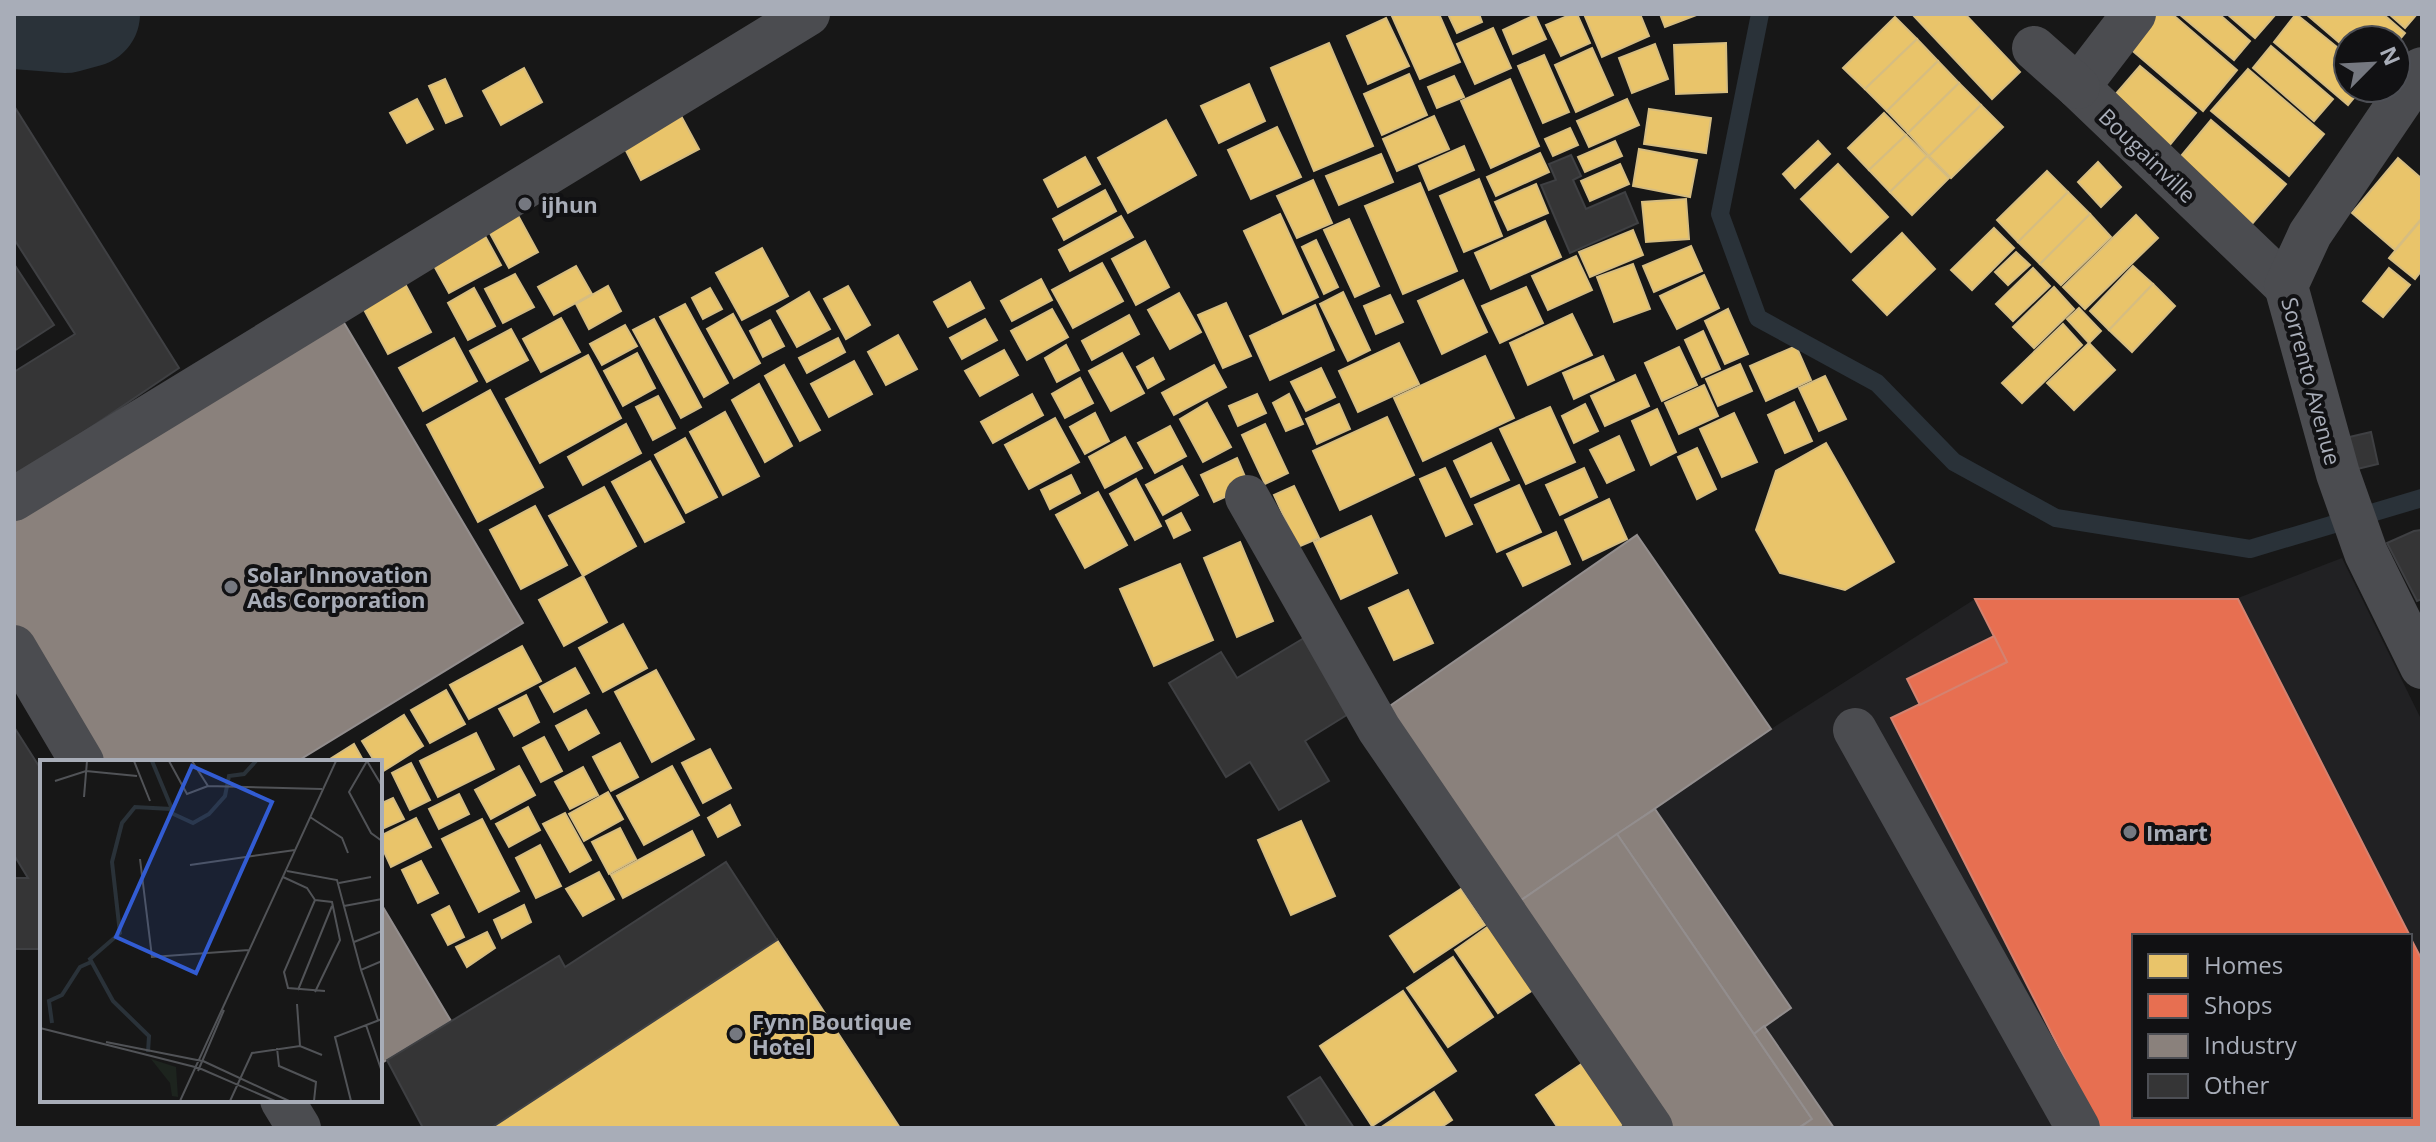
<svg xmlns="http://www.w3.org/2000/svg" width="2436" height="1142" font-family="'Open Sans',sans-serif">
<rect width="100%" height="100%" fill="#171717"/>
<path fill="#212123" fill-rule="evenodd" d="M 1637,535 L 1771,729 L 1975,599 L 2238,598 L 2342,558 L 2422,721 L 2422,1128 L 1673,1128 L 1384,710 ZM 2134,936 L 2410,936 L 2410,1116 L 2134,1116 Z"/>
<g fill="#e9c46a" stroke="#d6bd81" stroke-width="2">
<polygon points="1391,14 1439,14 1460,62 1420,79"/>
<polygon points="1448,14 1479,14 1482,22 1457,33"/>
<polygon points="1572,14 1577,14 1590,43 1561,56 1546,25"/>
<polygon points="1584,14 1640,14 1649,36 1602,57"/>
<polygon points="1660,14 1699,14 1665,27"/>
<polygon points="1912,14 1965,14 2020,72 1992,99"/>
<polygon points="2156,14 2172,14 2237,70 2203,111 2128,47"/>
<polygon points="2179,14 2219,14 2250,41 2234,60"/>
<polygon points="2227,14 2276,14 2255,38"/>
<polygon points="2296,14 2348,56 2348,88 2362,88 2348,105 2274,42"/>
<polygon points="2306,14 2383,14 2405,33 2396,44 2396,40 2348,40 2348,50"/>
<polygon points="2389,14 2417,14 2405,28"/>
<polygon points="1535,15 1546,39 1513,54 1503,30"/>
<polygon points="1895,17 1917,39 1865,89 1843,68"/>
<polygon points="1386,18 1409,66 1368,84 1347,36"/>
<polygon points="1493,28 1511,68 1475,84 1457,44"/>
<polygon points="1917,39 1938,61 1887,111 1865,89"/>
<polygon points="1329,43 1373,146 1314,171 1271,68"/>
<polygon points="1726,43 1727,92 1676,94 1674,45"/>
<polygon points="1655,44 1668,79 1632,93 1619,58"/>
<polygon points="2271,46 2333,99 2314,121 2253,68"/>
<polygon points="1592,48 1613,95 1576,112 1555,65"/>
<polygon points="1544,55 1569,112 1543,123 1518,66"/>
<polygon points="1938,61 1959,83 1908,133 1887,111"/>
<polygon points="2140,66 2196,113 2164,152 2108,103"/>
<polygon points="524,68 542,102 501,125 483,91"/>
<polygon points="2248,69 2324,134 2289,176 2211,111"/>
<polygon points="1409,74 1427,115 1382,135 1364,94"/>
<polygon points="1454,76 1464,97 1437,108 1428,87"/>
<polygon points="445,79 462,116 446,123 429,86"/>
<polygon points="1510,79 1539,146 1491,168 1461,101"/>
<polygon points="1959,83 1981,105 1929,156 1908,133"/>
<polygon points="1249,84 1265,121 1219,143 1201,106"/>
<polygon points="417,99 433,129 407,143 390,113"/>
<polygon points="1627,99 1639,125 1589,147 1577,121"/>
<polygon points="1981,105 2003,127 1951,178 1929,156"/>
<polygon points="1649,109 1711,118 1706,153 1644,144"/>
<polygon points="1884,113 1906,135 1869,170 1848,148"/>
<polygon points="680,114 699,149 641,180 623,145"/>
<polygon points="1434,116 1449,149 1397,171 1383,139"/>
<polygon points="1166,120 1196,175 1128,213 1098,158"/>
<polygon points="2211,120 2286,184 2251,225 2177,161"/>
<polygon points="1277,127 1301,177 1251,199 1228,150"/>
<polygon points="1570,128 1578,145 1553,156 1545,139"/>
<polygon points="1906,135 1927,156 1890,192 1869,170"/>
<polygon points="1615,141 1622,156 1585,172 1578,157"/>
<polygon points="1818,141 1830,154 1795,188 1783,174"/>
<polygon points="1464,146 1474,170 1429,190 1419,166"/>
<polygon points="1639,149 1697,160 1690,197 1633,186"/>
<polygon points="1540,153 1549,172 1496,196 1487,177"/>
<polygon points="1381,154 1393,182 1339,205 1326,176"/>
<polygon points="1927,156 1949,178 1912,215 1890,192"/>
<polygon points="1085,157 1100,184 1058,207 1044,180"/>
<polygon points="2398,158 2422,179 2422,218 2395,250 2352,213"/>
<polygon points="2098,162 2121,187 2101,207 2078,182"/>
<polygon points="1620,164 1629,184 1590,201 1581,181"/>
<polygon points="1838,164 1888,217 1851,252 1801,199"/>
<polygon points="2047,171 2068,192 2018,242 1997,220"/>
<polygon points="1479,179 1502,236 1464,252 1440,196"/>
<polygon points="1313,180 1332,223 1297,238 1277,196"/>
<polygon points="1420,183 1457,271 1403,294 1365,206"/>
<polygon points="1536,184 1548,213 1508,230 1495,202"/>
<polygon points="1105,190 1116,211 1064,240 1053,219"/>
<polygon points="2068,192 2090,214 2040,264 2018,242"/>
<polygon points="1686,199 1689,239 1646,242 1642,202"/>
<polygon points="515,210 538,252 509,268 486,226"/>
<polygon points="1280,214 1318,297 1283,314 1244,231"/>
<polygon points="2090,214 2111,237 2061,285 2040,264"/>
<polygon points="2136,215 2158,238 2085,309 2063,287"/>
<polygon points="1121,216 1133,237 1070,271 1059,250"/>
<polygon points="1349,219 1379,286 1355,297 1324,230"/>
<polygon points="2422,219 2422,270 2415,279 2389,258"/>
<polygon points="1545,221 1561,257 1491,289 1475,253"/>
<polygon points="1994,228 2014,248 1972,290 1951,270"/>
<polygon points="1633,230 1643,255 1590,277 1579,252"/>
<polygon points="1902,233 1935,269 1887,315 1853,280"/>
<polygon points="485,236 501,265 449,293 433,264"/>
<polygon points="1316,240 1338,287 1324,294 1302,247"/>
<polygon points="1145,241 1169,287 1136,305 1112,259"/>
<polygon points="1691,246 1702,271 1654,292 1643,266"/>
<polygon points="762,248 788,296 742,320 716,273"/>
<polygon points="2016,252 2030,265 2008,285 1995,272"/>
<polygon points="1576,256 1592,290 1548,310 1532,276"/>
<polygon points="1102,263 1123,301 1073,328 1052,290"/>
<polygon points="1633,264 1650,309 1614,322 1597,277"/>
<polygon points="576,266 592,294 554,315 538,287"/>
<polygon points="2133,266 2153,284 2109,330 2090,311"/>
<polygon points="2033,268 2050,286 2013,321 1996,304"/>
<polygon points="2389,268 2410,285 2383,317 2363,301"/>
<polygon points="515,274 534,307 503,323 485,289"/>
<polygon points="1704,275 1719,308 1677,329 1660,296"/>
<polygon points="1041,279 1052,300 1012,321 1001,301"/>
<polygon points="1463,280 1487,332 1442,354 1418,301"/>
<polygon points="404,282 431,332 388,354 362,306"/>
<polygon points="970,282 984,308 948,327 934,302"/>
<polygon points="2153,284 2175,306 2132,352 2109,330"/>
<polygon points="608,286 621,311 589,329 576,304"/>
<polygon points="848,286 870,325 846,339 824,299"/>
<polygon points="1526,287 1543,323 1500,343 1482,306"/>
<polygon points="2054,287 2074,309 2034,348 2013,327"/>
<polygon points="474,288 495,326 468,340 448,303"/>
<polygon points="710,288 722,309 703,319 692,298"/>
<polygon points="809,292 830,329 797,347 777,311"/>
<polygon points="1343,292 1370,350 1348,361 1320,304"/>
<polygon points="1179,293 1201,332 1170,349 1148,310"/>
<polygon points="1390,295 1403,322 1376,334 1364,306"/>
<polygon points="1226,303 1251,356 1223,368 1198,315"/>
<polygon points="685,304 728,383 704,397 660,317"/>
<polygon points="1315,305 1334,350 1270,380 1250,336"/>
<polygon points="2079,308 2101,331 2089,343 2067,319"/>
<polygon points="1052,309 1068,337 1027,360 1011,331"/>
<polygon points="1728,309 1748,354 1725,364 1705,321"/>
<polygon points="733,314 760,363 734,378 707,329"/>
<polygon points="1572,314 1592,355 1528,385 1510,343"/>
<polygon points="1129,315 1139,334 1092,360 1082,341"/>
<polygon points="561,318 580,352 541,372 523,339"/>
<polygon points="654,319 701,407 681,418 633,330"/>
<polygon points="985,319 997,340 962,359 950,338"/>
<polygon points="770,320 784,346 763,357 750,331"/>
<polygon points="2063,324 2082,345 2022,403 2002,383"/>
<polygon points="625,325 637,346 602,365 590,344"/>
<polygon points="511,329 528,360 487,382 470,351"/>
<polygon points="1703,331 1720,369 1702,377 1685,340"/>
<polygon points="898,335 917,369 886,385 868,352"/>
<polygon points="454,338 477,381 423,411 399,368"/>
<polygon points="838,338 845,352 807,373 799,358"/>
<polygon points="1399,343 1419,384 1358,412 1339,371"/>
<polygon points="2089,343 2115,370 2074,410 2047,383"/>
<polygon points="1066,345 1079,370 1057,382 1045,358"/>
<polygon points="1796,346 1811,380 1766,401 1750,366"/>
<polygon points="1679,347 1697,385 1662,401 1645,363"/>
<polygon points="1004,350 1018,375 980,396 965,371"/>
<polygon points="637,353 655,388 623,406 604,371"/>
<polygon points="1122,353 1144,393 1111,411 1089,371"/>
<polygon points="588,355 621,418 540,463 506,399"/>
<polygon points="1485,356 1514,418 1423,461 1394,398"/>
<polygon points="1603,356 1614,380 1574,399 1563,373"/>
<polygon points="1153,358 1164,379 1148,388 1137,367"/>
<polygon points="854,361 872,394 829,417 811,384"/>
<polygon points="1740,364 1752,391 1718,406 1706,379"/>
<polygon points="784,365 820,430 800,441 765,376"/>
<polygon points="1214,365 1226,387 1174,415 1162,393"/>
<polygon points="1321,368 1335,397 1306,411 1291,382"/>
<polygon points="1635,375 1649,406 1605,426 1591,396"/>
<polygon points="1825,376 1846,419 1819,431 1799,388"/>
<polygon points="1080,378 1093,403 1065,418 1052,394"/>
<polygon points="759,384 792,446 765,462 732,400"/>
<polygon points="1704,385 1718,416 1679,434 1665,403"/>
<polygon points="490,390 543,487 478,522 427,425"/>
<polygon points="1032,394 1043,415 993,443 981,422"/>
<polygon points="1257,394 1266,413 1238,426 1229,406"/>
<polygon points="1289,394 1303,424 1286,431 1273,403"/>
<polygon points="658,396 675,428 653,440 636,407"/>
<polygon points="1794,402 1812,441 1785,453 1768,415"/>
<polygon points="1207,403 1231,447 1203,462 1180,419"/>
<polygon points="1339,404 1350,429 1317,444 1306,419"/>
<polygon points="1585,404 1598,431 1574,443 1562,416"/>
<polygon points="1550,407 1575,462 1526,484 1500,429"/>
<polygon points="1657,409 1676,452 1651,465 1632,421"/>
<polygon points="725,412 759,476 723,495 690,432"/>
<polygon points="1095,413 1109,441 1085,454 1070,427"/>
<polygon points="1734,413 1757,462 1722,477 1700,429"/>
<polygon points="1387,417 1414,475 1340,510 1313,451"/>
<polygon points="1055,418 1079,462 1029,489 1005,445"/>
<polygon points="626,424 641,453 583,485 568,457"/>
<polygon points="1265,424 1288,473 1265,484 1242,435"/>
<polygon points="1170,426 1186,456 1155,473 1138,443"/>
<polygon points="1619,436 1634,470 1607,483 1590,450"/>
<polygon points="1125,437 1142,468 1105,488 1089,457"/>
<polygon points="685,438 717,497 686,513 655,455"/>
<polygon points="1491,443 1509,480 1471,497 1454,461"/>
<polygon points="1826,443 1894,562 1845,590 1780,573 1756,530 1776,471"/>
<polygon points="1697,448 1716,489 1697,499 1678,457"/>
<polygon points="1237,458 1249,486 1214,502 1201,475"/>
<polygon points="650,461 684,522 645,542 612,482"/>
<polygon points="1182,466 1198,495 1163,515 1146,485"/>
<polygon points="1445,468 1472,524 1446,536 1420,479"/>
<polygon points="1584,468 1597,497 1560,515 1546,485"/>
<polygon points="1071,475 1080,493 1050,509 1041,490"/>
<polygon points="1136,479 1161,526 1135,540 1110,494"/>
<polygon points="1519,485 1541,532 1497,552 1475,505"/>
<polygon points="1294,486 1319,538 1298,547 1274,495"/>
<polygon points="604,487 636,546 583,576 549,516"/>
<polygon points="1098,492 1127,545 1085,568 1056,515"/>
<polygon points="1609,499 1627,539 1583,560 1565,520"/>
<polygon points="535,506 567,565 521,589 490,530"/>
<polygon points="1181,513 1190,530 1174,538 1166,521"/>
<polygon points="1371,516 1397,573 1341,599 1314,542"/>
<polygon points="1556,532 1570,564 1523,586 1507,554"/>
<polygon points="1240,542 1273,621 1237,637 1204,558"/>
<polygon points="1180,564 1213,640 1154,666 1120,589"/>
<polygon points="583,576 607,622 564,646 539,600"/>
<polygon points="1408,590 1433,643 1394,660 1369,608"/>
<polygon points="623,624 647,668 603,692 579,648"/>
<polygon points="522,646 541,681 469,719 450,685"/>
<polygon points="575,668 589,693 554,712 540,687"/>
<polygon points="656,670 694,739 652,762 615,692"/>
<polygon points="446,690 465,724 430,743 411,710"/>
<polygon points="526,695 539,722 514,736 499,709"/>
<polygon points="586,710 599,733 569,750 556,726"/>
<polygon points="404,715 423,746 382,772 380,762 375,762 362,741"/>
<polygon points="476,733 494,769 438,797 420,761"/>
<polygon points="544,737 562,771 541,782 523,748"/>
<polygon points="620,743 638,777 611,791 593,757"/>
<polygon points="354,744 364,762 328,762 327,761"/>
<polygon points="710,749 731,788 703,803 682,763"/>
<polygon points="411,763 430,800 410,810 392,773"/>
<polygon points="519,766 535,795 491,819 475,790"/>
<polygon points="672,766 699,815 644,845 617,796"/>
<polygon points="583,767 598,795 570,809 555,782"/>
<polygon points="608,792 623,819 584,841 569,814"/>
<polygon points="459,794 469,814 439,829 429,809"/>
<polygon points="393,798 404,819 380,830 380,804"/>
<polygon points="730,805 740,825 718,837 708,818"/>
<polygon points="528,807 540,830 509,847 496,824"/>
<polygon points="565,813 591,860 570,872 543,824"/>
<polygon points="416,818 431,847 391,867 380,843 380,836"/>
<polygon points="482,819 519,891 479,912 442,839"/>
<polygon points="1301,821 1335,896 1291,915 1258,840"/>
<polygon points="620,828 636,859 609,874 592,842"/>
<polygon points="692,831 704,855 623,898 611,875"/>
<polygon points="540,845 561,886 536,898 516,858"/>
<polygon points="421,861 438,893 418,903 402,870"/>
<polygon points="599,872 614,899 583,916 566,889"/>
<polygon points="1461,889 1485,925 1414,972 1390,936"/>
<polygon points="524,905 531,922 502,938 494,920"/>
<polygon points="449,906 464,937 448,945 432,915"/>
<polygon points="1489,926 1533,990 1498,1013 1455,950"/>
<polygon points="487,932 495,948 467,967 456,947"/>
<polygon points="777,940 900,1128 491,1128"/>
<polygon points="1453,957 1493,1017 1448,1047 1407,988"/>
<polygon points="1403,991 1456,1071 1372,1126 1320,1046"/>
<polygon points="1586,1061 1627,1121 1617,1128 1558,1128 1536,1095"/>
<polygon points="1434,1092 1452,1120 1440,1128 1380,1128"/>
</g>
<g fill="#e76f51" stroke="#d48270" stroke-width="2">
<polygon points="1975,599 2238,599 2410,936 2134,936 2134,1116 2410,1116 2410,937 2422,960 2422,1128 2100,1128 1891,718 2007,662"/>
<polygon points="1994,636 2007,662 1920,705 1907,679"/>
</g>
<g fill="#8a817c" stroke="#938e8e" stroke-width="2">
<polygon points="340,316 523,623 296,762 97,762 14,624 14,514"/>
<polygon points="1637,535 1771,729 1517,903 1384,710"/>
<polygon points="1655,809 1791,1008 1754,1034 1617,834"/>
<polygon points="1617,834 1812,1119 1798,1128 1673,1128 1517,903"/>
<polygon points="380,902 451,1021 380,1064"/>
<polygon points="1764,1026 1834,1128 1799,1128 1812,1119 1754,1034"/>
</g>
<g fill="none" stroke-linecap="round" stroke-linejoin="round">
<polyline stroke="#2a3239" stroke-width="18" points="1760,14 1720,214 1758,318 1877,383 1954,462 2056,518 2250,549 2422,498"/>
<polyline stroke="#2a3239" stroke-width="106" points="14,16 65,20 87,14"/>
</g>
<g fill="#353536" stroke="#3f4043" stroke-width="2">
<polygon points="14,106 179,368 14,479 14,372 75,334 14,239"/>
<polygon points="1571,155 1581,176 1573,180 1586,209 1625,192 1638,223 1570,253 1541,185 1556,180 1549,164"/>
<polygon points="14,264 54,325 14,351"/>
<polygon points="2371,432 2378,464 2353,470 2345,438"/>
<polygon points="2422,530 2422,599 2417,601 2387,543 2414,531"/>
<polygon points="1304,638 1350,713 1305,741 1329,781 1279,810 1250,762 1226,777 1169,683 1221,652 1237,678"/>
<polygon points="14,727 42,771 42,949 14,949 14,878 28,878 14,855"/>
<polygon points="726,862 777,940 491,1128 423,1128 387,1060 559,956 565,967"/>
<polygon points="1320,1077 1354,1128 1308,1128 1288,1097"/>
</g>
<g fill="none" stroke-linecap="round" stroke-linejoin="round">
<g stroke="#4b4c50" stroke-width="44">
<polyline points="2134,14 2078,87 2286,286"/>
<polyline points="2034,48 2078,87"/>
<polyline points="2422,69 2310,234 2286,286 2338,474 2366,553 2422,667"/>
<polyline points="1247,497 1379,729 1651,1128"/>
<polyline points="14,499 808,14"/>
<polyline points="14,647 82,762"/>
<polyline points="1855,730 2078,1128"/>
<polyline points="282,1100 299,1128"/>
</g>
</g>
<g fill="#757880" stroke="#111113" stroke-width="3">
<circle cx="525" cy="204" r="8"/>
<circle cx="231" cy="587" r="8"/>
<circle cx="2130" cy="832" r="8"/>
<circle cx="736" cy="1034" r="8"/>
</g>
<g text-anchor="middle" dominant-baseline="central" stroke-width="8" stroke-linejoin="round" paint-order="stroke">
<g font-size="22" fill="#a8adb8" stroke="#111113">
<text transform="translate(2148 155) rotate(44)">Bougainville</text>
<text transform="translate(2312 381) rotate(75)">Sorrento Avenue</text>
</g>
<g font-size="22" font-weight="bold" fill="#a8adb8" stroke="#111113" text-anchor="start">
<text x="541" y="204">ijhun</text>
<text x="247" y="574">Solar Innovation<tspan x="247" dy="25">Ads Corporation</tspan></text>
<text x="2146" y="832">Imart</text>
<text x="752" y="1021">Fynn Boutique<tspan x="752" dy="25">Hotel</tspan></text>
</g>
</g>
<g transform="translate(40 760)">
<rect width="342" height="342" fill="#171717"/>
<path d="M 111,299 L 136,307 L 138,337 L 132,336 L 130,323 Z" fill="#1d241e"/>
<path fill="none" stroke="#2a3239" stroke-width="4" d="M 129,52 L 153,63 L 169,54 L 185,36 L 189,16 L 204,14 L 216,1M 12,263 L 9,241 L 22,235 L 40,207 L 51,202M 108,292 L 109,276 L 73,241 L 50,199 L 80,173 L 72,102 L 82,63 L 95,47 L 132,49 L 112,1"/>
<path fill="none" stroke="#515357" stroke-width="2" d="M 94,1 L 110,41M 129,1 L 147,34 L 168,26M 152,1 L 168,26 L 282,29M 327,1 L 309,32 L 331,73 L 342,81M 327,1 L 342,26M 15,21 L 46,11 L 97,16M 44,37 L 47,1M 270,57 L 302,78 L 308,93M 100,99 L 112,197 L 209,190M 150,105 L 255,90M 247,111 L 297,120 L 321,210 L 342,201M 243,117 L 267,128 L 275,140M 299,123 L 331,117M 275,140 L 244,212 L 248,228 L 285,231M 275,140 L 292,142 L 300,180 L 275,232M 304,146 L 342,139M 314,182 L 342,171M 321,210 L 338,260M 258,230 L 292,146M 257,244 L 260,286M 326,265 L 342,312M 0,268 L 159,308M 66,282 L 162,301M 237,288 L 239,306 L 276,322 L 274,341M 163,301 L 249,341M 159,308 L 235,341M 158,311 L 184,250M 140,341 L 296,1M 190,341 L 212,293 L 260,286 L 282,295M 311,341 L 295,277 L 342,259"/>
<path fill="#325cd3" fill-opacity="0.15" stroke="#325cd3" stroke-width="4" d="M 152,6 L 232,42 L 156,213 L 76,177 Z"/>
<rect width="342" height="342" fill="none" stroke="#a8adb8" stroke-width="4"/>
</g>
<rect width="2436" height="1142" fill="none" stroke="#a8adb8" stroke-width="32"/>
<rect x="2132" y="934" width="280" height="184" fill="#111113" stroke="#4d4f55" stroke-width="2"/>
<rect x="2148" y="954" width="40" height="24" fill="#e9c46a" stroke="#4d4f55" stroke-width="2"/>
<text x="2204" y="974" font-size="24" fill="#a8adb8">Homes</text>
<rect x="2148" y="994" width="40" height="24" fill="#e76f51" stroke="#4d4f55" stroke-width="2"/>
<text x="2204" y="1014" font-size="24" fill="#a8adb8">Shops</text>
<rect x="2148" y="1034" width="40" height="24" fill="#8a817c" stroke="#4d4f55" stroke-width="2"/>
<text x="2204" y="1054" font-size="24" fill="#a8adb8">Industry</text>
<rect x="2148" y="1074" width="40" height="24" fill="#353536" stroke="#4d4f55" stroke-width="2"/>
<text x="2204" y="1094" font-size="24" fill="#a8adb8">Other</text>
<g transform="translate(2372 64) rotate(66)"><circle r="38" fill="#111113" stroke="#4d4f55" stroke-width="2"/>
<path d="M0-6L14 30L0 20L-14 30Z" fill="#757880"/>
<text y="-12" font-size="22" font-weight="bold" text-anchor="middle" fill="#a8adb8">N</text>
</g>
</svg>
